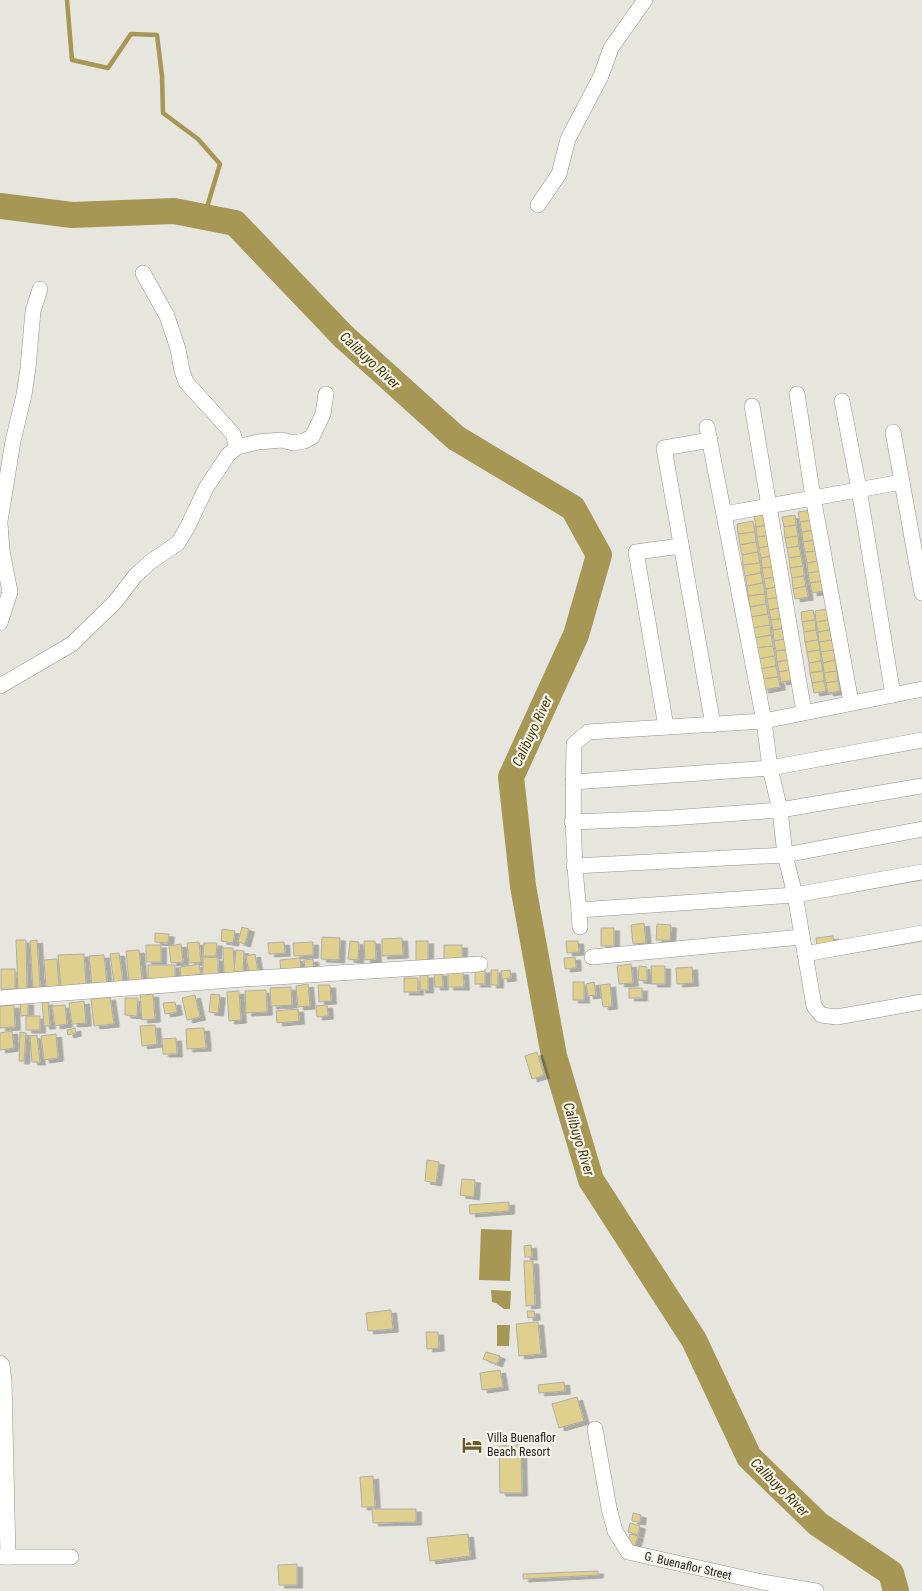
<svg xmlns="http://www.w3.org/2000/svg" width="922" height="1591" font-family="'Roboto Condensed',sans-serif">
<defs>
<filter id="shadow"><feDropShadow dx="5.5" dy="3" stdDeviation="0" flood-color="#0004"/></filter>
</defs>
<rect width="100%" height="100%" fill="#e7e6de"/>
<g fill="#a69755">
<polygon points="481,1229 512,1230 510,1281 479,1280"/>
<polygon points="491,1290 511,1291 510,1309 504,1309 496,1303 492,1302"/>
<polygon points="497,1325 510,1325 509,1346 497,1346"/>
</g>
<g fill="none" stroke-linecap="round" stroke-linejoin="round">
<polyline stroke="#a69755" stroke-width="4.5" points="67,0 72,60 108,68 131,34 157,35 162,76 163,113 198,139 220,164 204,217"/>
<polyline stroke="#a69755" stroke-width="26" points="0,206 72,215 174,211 235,223 343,336 456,438 573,508 599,555 576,635 511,777 523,886 554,1056 591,1180 694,1340 749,1457 818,1524 891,1573 896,1591"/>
</g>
<g fill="#e0d08d" stroke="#afaea7" filter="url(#shadow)">
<polygon points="811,510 813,520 800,522 798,512"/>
<polygon points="771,514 772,524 756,527 754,516"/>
<polygon points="795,515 796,525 784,527 782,517"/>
<polygon points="813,520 814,530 802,532 800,522"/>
<polygon points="753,521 755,532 738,534 737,524"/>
<polygon points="772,524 774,535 757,537 756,527"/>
<polygon points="796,525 798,536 785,538 784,527"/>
<polygon points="814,530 816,540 803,542 802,532"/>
<polygon points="755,532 756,542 740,545 738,534"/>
<polygon points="774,535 775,545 759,548 757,537"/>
<polygon points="798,536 799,546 787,548 785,538"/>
<polygon points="816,540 818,551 805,552 803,542"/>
<polygon points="756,542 758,552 742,555 740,545"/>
<polygon points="775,545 777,555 761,558 759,548"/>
<polygon points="799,546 801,556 789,558 787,548"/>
<polygon points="818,551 819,561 807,563 805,552"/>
<polygon points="758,552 760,563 743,565 742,555"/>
<polygon points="777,555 779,566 762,568 761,558"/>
<polygon points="801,556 803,566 790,568 789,558"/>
<polygon points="819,561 821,571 808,573 807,563"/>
<polygon points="760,563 761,573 745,576 743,565"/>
<polygon points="779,566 780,576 764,579 762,568"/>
<polygon points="803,566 804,576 792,578 790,568"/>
<polygon points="821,571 822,581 810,583 808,573"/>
<polygon points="761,573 763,583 747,586 745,576"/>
<polygon points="780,576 782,586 766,589 764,579"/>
<polygon points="804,576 806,586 793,589 792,578"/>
<polygon points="822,581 824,591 812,593 810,583"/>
<polygon points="763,583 765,594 748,596 747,586"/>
<polygon points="782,586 784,597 767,599 766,589"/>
<polygon points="806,586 808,597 795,599 793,589"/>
<polygon points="765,594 766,604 750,607 748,596"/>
<polygon points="784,597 785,607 769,610 767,599"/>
<polygon points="766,604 768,614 751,617 750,607"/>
<polygon points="785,607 787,618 771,620 769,610"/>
<polygon points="827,609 829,620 816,622 815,611"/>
<polygon points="813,610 815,620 802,622 801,612"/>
<polygon points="768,614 770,625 753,628 751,617"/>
<polygon points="787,618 789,628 773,630 771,620"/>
<polygon points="815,620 816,630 804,632 802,622"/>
<polygon points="829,620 830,630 818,632 816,622"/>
<polygon points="770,625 771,635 755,638 753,628"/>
<polygon points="789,628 791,638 774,641 773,630"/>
<polygon points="816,630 818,640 805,642 804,632"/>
<polygon points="830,630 832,640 819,642 818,632"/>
<polygon points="771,635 773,646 756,648 755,638"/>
<polygon points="791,638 792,649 776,651 774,641"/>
<polygon points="818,640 820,650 807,652 805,642"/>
<polygon points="832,640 834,650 821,652 819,642"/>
<polygon points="773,646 775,656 758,659 756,648"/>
<polygon points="792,649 794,659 777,662 776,651"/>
<polygon points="820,650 821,661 809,663 807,652"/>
<polygon points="834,650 835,660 823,663 821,652"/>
<polygon points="775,656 776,666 760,669 758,659"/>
<polygon points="794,659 796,669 779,672 777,662"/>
<polygon points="835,660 837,671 824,673 823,663"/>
<polygon points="821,661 823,671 810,673 809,663"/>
<polygon points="776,666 778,677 762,679 760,669"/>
<polygon points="796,669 797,680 781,682 779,672"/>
<polygon points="823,671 824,681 812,683 810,673"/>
<polygon points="837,671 838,681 826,683 824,673"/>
<polygon points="778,677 780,687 763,690 762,679"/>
<polygon points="824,681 826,691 814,693 812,683"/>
<polygon points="838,681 840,691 828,693 826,683"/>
<polygon points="644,923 646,943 633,944 631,925"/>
<polygon points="657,924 671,925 670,940 656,940"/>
<polygon points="242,927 249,929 245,944 238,942"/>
<rect x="601" y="928" width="13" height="18"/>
<polygon points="222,929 235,931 233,943 221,941"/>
<polygon points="155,933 169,934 168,943 155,942"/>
<polygon points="833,936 834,945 817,947 816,938"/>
<polygon points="322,937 340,938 339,960 321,959"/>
<polygon points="402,938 403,955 382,956 382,939"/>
<polygon points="16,940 26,940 27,990 18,991"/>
<polygon points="37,940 40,988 33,988 30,941"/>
<polygon points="350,941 359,942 358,960 348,959"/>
<polygon points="364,941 375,941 376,959 365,960"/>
<rect x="416" y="941" width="12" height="20"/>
<polygon points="566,941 578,941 579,952 567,953"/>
<polygon points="199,942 201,962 189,963 187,943"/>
<polygon points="284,942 285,953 269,954 268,943"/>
<polygon points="313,942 313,955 294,956 293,943"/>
<polygon points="204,943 217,943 216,956 203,956"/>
<polygon points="181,944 183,962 171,963 169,946"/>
<rect x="146" y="945" width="15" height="17"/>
<rect x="444" y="945" width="18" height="16"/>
<polygon points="223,948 233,948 235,977 224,977"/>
<polygon points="139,950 142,980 129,982 126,951"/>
<polygon points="236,950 244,951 243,972 234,972"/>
<polygon points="119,953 123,982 114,983 110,954"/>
<polygon points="84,954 86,985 61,987 58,955"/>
<polygon points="255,954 258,971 249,973 246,956"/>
<polygon points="104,955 107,984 92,986 89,956"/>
<polygon points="203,957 218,958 218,975 203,975"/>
<polygon points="575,957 576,968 565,969 564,958"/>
<polygon points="300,958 301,973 281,975 280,960"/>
<polygon points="57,959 59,986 46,987 44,960"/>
<polygon points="313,959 314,968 305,969 304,960"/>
<polygon points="199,964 201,974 181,977 180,967"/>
<polygon points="631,964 633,983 619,984 617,966"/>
<polygon points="148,965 175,965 175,978 148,979"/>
<polygon points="639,966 647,967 647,981 638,980"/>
<polygon points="651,966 665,966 665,984 652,984"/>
<polygon points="692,967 693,983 677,984 676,968"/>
<rect x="1" y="969" width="14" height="20"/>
<rect x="475" y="970" width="10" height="14"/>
<rect x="491" y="970" width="7" height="15"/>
<polygon points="510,970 511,978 502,979 501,971"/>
<polygon points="448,972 463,972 464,987 448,987"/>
<polygon points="434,973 442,973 443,987 435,987"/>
<rect x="420" y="975" width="8" height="15"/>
<rect x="404" y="978" width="14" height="14"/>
<rect x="573" y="982" width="11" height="18"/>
<polygon points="594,982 596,995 588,996 586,984"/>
<polygon points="308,984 310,1006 298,1007 296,986"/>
<polygon points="610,984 612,1006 603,1007 600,985"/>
<polygon points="318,985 330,985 331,1001 319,1002"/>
<polygon points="291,987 292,1005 271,1006 270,988"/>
<rect x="629" y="988" width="13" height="10"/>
<polygon points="266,990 267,1012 246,1013 245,991"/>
<polygon points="239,991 241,1020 229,1021 227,992"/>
<polygon points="153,994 155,1019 142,1020 140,995"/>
<polygon points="211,994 220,995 218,1013 209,1012"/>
<polygon points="195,995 200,1017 187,1020 182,998"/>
<polygon points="110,997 114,1024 94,1026 91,999"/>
<polygon points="125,998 138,998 137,1016 125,1015"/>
<polygon points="84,1001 86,1023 72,1024 69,1003"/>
<polygon points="20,1002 28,1002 28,1015 21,1016"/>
<polygon points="42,1002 48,1002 50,1026 44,1026"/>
<polygon points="175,1002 177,1012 165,1014 163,1003"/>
<polygon points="14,1005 15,1027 0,1028 0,1006"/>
<polygon points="65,1005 67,1024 55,1026 52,1006"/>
<polygon points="327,1005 328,1016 317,1017 316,1006"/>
<polygon points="298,1009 299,1021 277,1023 276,1011"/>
<rect x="26" y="1016" width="14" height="14"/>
<polygon points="155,1025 157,1044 142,1046 140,1026"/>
<polygon points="75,1028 76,1033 68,1035 67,1030"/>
<polygon points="204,1028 206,1048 187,1049 186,1029"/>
<polygon points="12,1031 14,1048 0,1050 0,1033"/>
<polygon points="20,1032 26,1033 24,1061 19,1061"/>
<polygon points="56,1034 58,1058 44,1060 41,1036"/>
<polygon points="37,1035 40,1062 32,1062 30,1036"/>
<polygon points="176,1038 177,1054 163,1054 162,1039"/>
<polygon points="537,1052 544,1075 532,1079 525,1056"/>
<polygon points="427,1160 439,1162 436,1183 425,1181"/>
<polygon points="462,1179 475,1180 474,1197 460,1195"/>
<polygon points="509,1202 509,1211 470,1214 469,1205"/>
<polygon points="531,1245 532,1257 525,1257 524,1246"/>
<polygon points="524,1261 533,1261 535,1305 526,1306"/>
<polygon points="391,1310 393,1329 368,1331 366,1313"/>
<polygon points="527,1311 534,1311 535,1317 528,1318"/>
<polygon points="538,1322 541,1354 519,1356 516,1324"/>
<polygon points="426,1332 438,1332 439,1348 427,1349"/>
<polygon points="486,1352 500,1356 497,1364 483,1359"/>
<polygon points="500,1370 503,1387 482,1390 480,1373"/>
<polygon points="564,1382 565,1391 539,1393 538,1385"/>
<polygon points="577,1397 584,1421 559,1428 552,1404"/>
<polygon points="521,1445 522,1493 500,1493 499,1446"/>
<polygon points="373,1476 375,1507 362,1507 360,1477"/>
<polygon points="372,1509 416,1509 416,1522 373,1523"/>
<polygon points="633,1513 641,1515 640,1522 632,1521"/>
<polygon points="630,1523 640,1526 638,1535 628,1532"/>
<polygon points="468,1534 470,1556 430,1561 427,1538"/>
<polygon points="630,1534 638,1536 635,1546 628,1544"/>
<polygon points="297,1564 297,1585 279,1585 278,1565"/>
<polygon points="598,1571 598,1575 523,1579 523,1574"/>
</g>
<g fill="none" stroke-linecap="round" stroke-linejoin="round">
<defs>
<g id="minor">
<polyline points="538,205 559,174 568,139 601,76 611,48 645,0"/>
<polyline points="143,273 167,316 178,349 182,371 186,382 233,434 237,447"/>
<polyline points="797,394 813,497 851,702"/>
<polyline points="842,401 859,489 893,695"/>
<polyline points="752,406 804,712"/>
<polyline points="707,427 764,721 770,768 780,810 785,855 795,895 814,1006 821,1015 837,1017 922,1002"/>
<polyline points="893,432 902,482"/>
<polyline points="710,440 664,448 713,725"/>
<polyline points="724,514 902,482 922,593"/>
<polyline points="0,521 13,441 24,395 28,368 33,311 40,289"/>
<polyline points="0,524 2,551 10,592 0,623"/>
<polyline points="0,686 72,644 115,602 135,576 149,563 178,543 188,526 206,488 228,455 237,447 258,442 282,440 293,443 304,441 312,437 323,414 326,394"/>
<path d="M 922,689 L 764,721 L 588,732 L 574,744 C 573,802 572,852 579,910 L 795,895 L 922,872"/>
<polyline points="666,727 636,552 681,546"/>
<polyline points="573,782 770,768 922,740"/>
<polyline points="572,822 670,818 780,810 922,786"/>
<polyline points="574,866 785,855 922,829"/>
<polyline points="579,910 580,927"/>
<polyline points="805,954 922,933"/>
<polyline points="592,957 802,937"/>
<polyline points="0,998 244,979 480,964"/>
<polyline points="0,1363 2,1365 4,1381 8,1557"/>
<polyline points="595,1429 609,1508 615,1531 628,1552 762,1582 816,1591"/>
<polyline points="0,1557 71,1557"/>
</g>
</defs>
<use href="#minor" stroke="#92908a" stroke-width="16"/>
<use href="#minor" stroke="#fff" stroke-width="15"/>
</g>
<defs>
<symbol id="hotel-bare" viewBox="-9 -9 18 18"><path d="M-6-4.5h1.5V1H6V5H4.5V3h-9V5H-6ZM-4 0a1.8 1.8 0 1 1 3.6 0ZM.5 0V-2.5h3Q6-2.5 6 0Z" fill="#675b28" stroke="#f5f3ec" stroke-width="2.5" paint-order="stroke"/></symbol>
</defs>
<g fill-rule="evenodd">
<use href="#hotel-bare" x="458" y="1431" width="28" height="28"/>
</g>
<g text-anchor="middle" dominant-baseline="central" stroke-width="4.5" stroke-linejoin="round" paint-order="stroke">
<g font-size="12" fill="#232320" stroke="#f5f3ec" text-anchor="start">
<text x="487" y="1438">Villa Buenaflor<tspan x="487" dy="14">Beach Resort</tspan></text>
</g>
<g font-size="12" fill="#232320" stroke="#f5f3ec">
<text transform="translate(688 1566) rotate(13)">G. Buenaflor Street</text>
</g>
<g font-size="14" font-style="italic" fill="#453a02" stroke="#f5f3ec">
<text transform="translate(370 360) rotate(43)">Calibuyo River</text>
<text transform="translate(532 731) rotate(-65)">Calibuyo River</text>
<text transform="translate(579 1139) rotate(73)">Calibuyo River</text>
<text transform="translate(780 1487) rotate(45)">Calibuyo River</text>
</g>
</g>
</svg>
